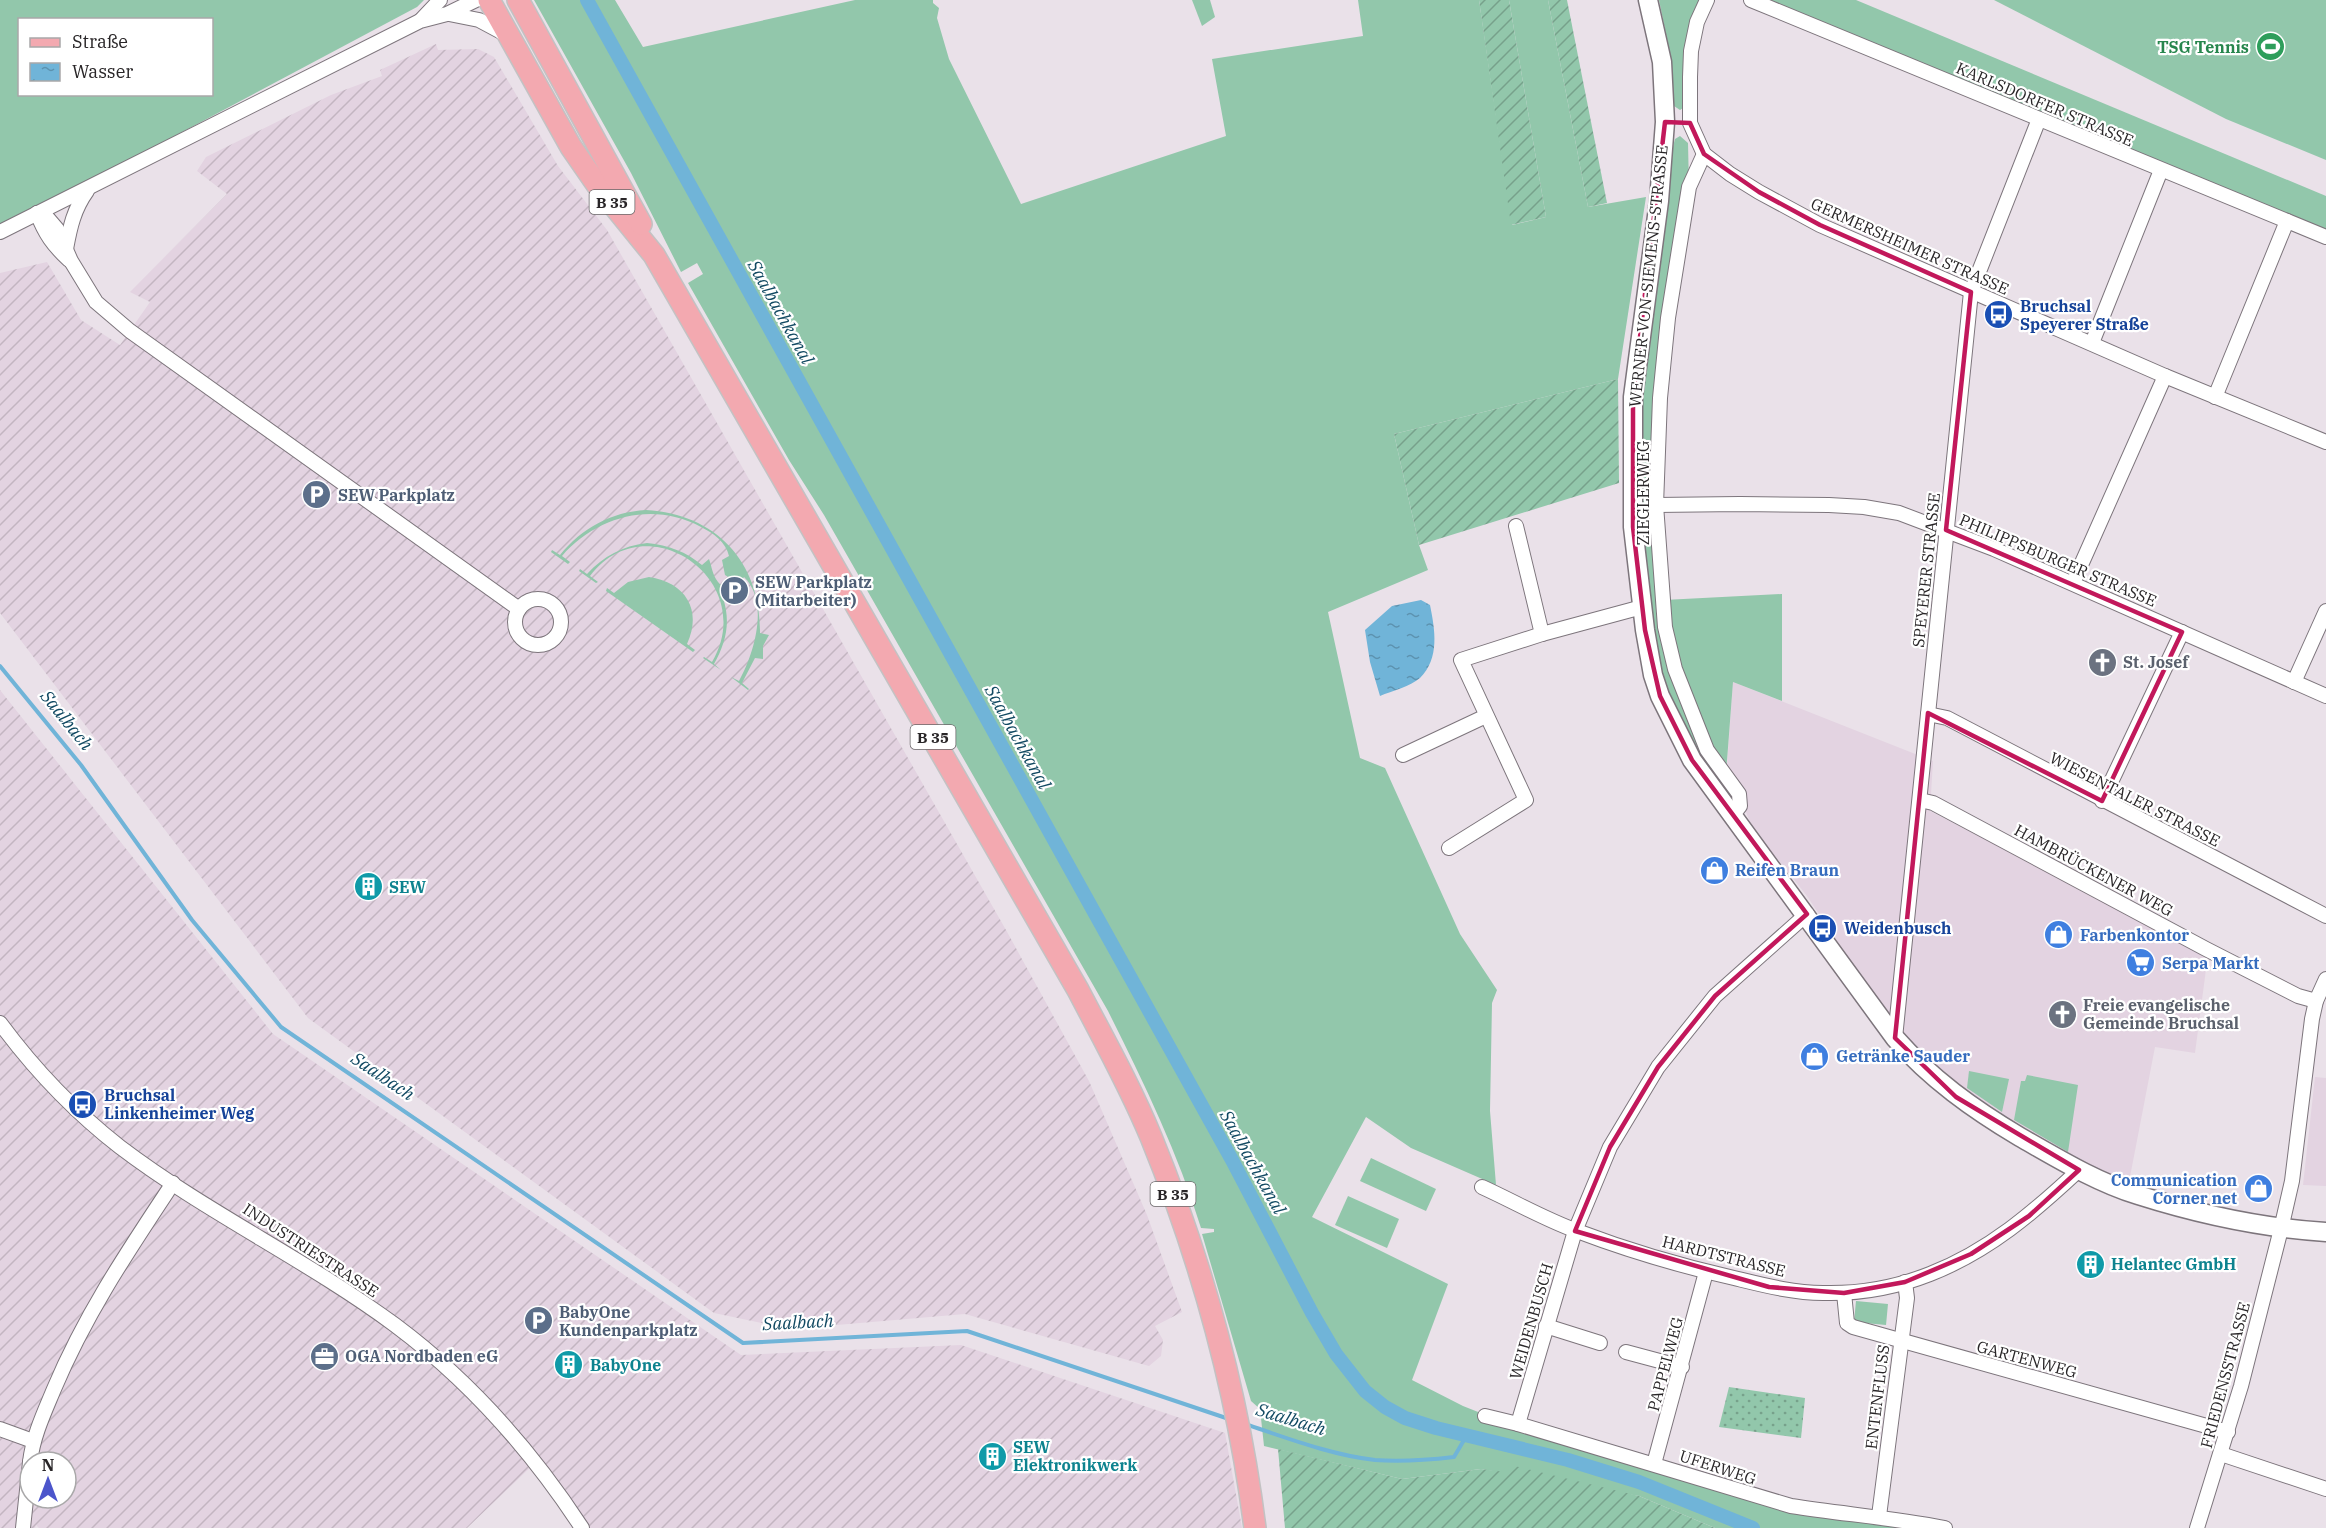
<svg xmlns="http://www.w3.org/2000/svg" width="2326" height="1528" font-family="'IBM Plex Serif',serif">
<defs>
<pattern id="industrial-furrows" width="10" height="10" patternUnits="userSpaceOnUse" patternTransform="scale(1.5)"><rect width="10" height="10" fill="#e3d3e1"/><path d="M-1 1l2-2M0 10L10 0M9 11l2-2" fill="none" stroke="#c3b5c1"/></pattern>
<pattern id="park-dots" width="8" height="8" patternUnits="userSpaceOnUse" patternTransform="scale(1.5)"><rect width="8" height="8" fill="#92c7ab"/><path d="M2 2h.1M6 6h.1" fill="none" stroke="#77a18b" stroke-width="1.8" stroke-linecap="round"/></pattern>
<pattern id="garden-furrows" width="10" height="10" patternUnits="userSpaceOnUse" patternTransform="scale(1.5)"><rect width="10" height="10" fill="#92c7ab"/><path d="M-1 1l2-2M0 10L10 0M9 11l2-2" fill="none" stroke="#77a18b"/></pattern>
<pattern id="water-ripples" width="26" height="14" patternUnits="userSpaceOnUse" patternTransform="scale(1.5)"><rect width="26" height="14" fill="#70b4d8"/><path d="M2 4q2-2 4 0t4 0M15 11q2-2 4 0t4 0" fill="none" stroke="#5c92af"/></pattern>
</defs>
<rect width="100%" height="100%" fill="#eae1e9"/>
<g fill="#e3d3e1">
<polygon points="1733,682 1933,761 1930,811 2208,954 2195,1053 2155,1047 2129,1182 2062,1154 2000,1115 1943,1076 1907,1040 1859,975 1807,896 1752,827 1727,765"/>
<polygon points="2315,1077 2326,1078 2326,1186 2303,1185"/>
</g>
<g fill="url(#industrial-furrows)" fill-rule="evenodd">
<polygon points="436,44 438,50 478,49 494,57 558,166 607,230 1006,930 1089,1081 1147,1215 1182,1312 1155,1326 1163,1340 1161,1356 1149,1366 965,1314 790,1329 714,1313 308,1018 0,613 0,273 47,262 81,320 120,345 150,302 130,292 227,194 197,171 206,157 331,95 382,76 380,70"/>
<path d="M 0,690 L 273,1034 L 741,1355 L 961,1345 L 1225,1433 L 1242,1528 L 582,1528 L 536,1462 L 467,1528 L 39,1528 L 36,1525 L 35,1528 L 0,1528 ZM 30,1462 L 66,1462 L 66,1498 L 30,1498 Z"/>
</g>
<g fill="#92c7ab" fill-rule="evenodd">
<path d="M 0,0 L 424,0 L 417,7 L 0,229 ZM 20,20 L 212,20 L 212,94 L 20,94 Z"/>
<path d="M 534,0 L 615,0 L 643,47 L 855,0 L 933,0 L 933,3 L 939,8 L 937,18 L 949,59 L 1021,204 L 1226,136 L 1212,59 L 1363,36 L 1358,0 L 1479,0 L 1512,225 L 1546,217 L 1509,0 L 1548,0 L 1588,207 L 1646,197 L 1618,379 L 1394,434 L 1419,545 L 1428,570 L 1328,612 L 1360,758 L 1385,768 L 1460,934 L 1497,990 L 1492,1003 L 1490,1111 L 1496,1185 L 1411,1148 L 1366,1117 L 1312,1217 L 1448,1284 L 1412,1380 L 1463,1406 L 1516,1427 L 1743,1498 L 1920,1528 L 1715,1528 L 1639,1496 L 1481,1469 L 1402,1479 L 1264,1446 L 1260,1409 L 1251,1401 L 1202,1234 L 1214,1232 L 1214,1229 L 1201,1228 C 1178,1153 1143,1081 1108,1011 L 824,515 L 789,460 L 688,283 L 703,274 L 697,263 L 681,272 L 631,173 Z"/>
<polygon points="1192,0 1210,0 1215,17 1202,26"/>
<path d="M 1659,0 L 1699,0 C 1684,34 1685,72 1683,108 L 1680,110 L 1674,106 L 1670,54 Z"/>
<polygon points="1767,0 1856,0 2326,196 2326,232"/>
<polygon points="1994,0 2326,0 2326,160 2226,119"/>
<polygon points="1680,136 1688,143 1689,187 1660,398 1664,600 1782,594 1782,701 1733,682 1726,774 1739,794 1732,816 1660,696 1642,607 1633,397 1659,201 1675,139"/>
<path d="M 646,510 C 717,514 761,563 760,633 L 769,635 L 763,646 L 763,659 L 755,658 L 742,683 L 749,689 L 748,690 L 731,677 L 739,681 C 754,654 770,602 744,577 L 738,583 L 725,575 L 722,560 L 729,556 C 726,542 713,533 701,527 C 653,501 597,516 562,556 L 570,562 L 568,564 L 551,552 L 552,550 L 560,555 C 582,528 611,512 646,510 Z"/>
<path d="M 647,543 C 669,545 686,552 702,565 L 709,559 C 712,567 712,574 718,582 C 722,587 728,588 732,595 L 723,598 C 731,622 726,643 714,664 L 721,670 L 703,658 L 704,657 L 712,662 C 760,580 646,502 590,576 L 598,582 L 596,583 L 579,571 L 580,569 L 587,574 C 604,556 622,546 647,543 Z"/>
<path d="M 649,577 C 685,582 703,610 687,644 L 695,650 L 693,652 L 606,591 L 607,588 L 614,593 L 628,582 Z"/>
<polygon points="1969,1071 2009,1079 2002,1112 1967,1088"/>
<polygon points="2027,1075 2078,1085 2068,1152 2014,1120 2021,1081 2025,1081"/>
<polygon points="1371,1158 1436,1189 1426,1211 1360,1181"/>
<polygon points="1348,1196 1399,1219 1387,1248 1335,1225"/>
<polygon points="1856,1301 1888,1304 1886,1325 1854,1322"/>
</g>
<polygon fill="url(#park-dots)" points="1729,1387 1805,1398 1801,1438 1719,1427"/>
<g fill="url(#garden-furrows)">
<polygon points="1479,0 1509,0 1546,217 1511,225"/>
<polygon points="1548,0 1567,0 1607,203 1588,207"/>
<polygon points="1618,379 1619,483 1419,545 1394,434"/>
<polygon points="1278,1449 1402,1479 1481,1469 1505,1472 1515,1466 1639,1496 1715,1528 1285,1528"/>
</g>
<path fill="url(#water-ripples)" d="M 1421,600 L 1430,605 C 1435,630 1440,658 1420,678 C 1411,686 1392,691 1380,696 L 1370,662 L 1365,630 L 1392,606 Z"/>
<g fill="none" stroke-linecap="round" stroke-linejoin="round">
<g stroke="#70b4d8" stroke-width="4">
<polyline points="0,666 81,765 192,920 281,1027 743,1343 967,1331 1229,1419"/>
<path d="M 1245,1424 C 1287,1438 1331,1455 1375,1460 C 1401,1462 1428,1460 1454,1457 L 1467,1435"/>
</g>
<polyline stroke="#70b4d8" stroke-width="14" points="587,0 1232,1160 1312,1313 1336,1354 1365,1391 1385,1407 1405,1418 1436,1428 1568,1460 1639,1482 1753,1528"/>
<defs>
<g id="minor">
<polyline points="1707,0 1697,22 1691,51 1690,77 1690,123 1704,154 1730,174 1759,192 1820,225 2165,376 2326,442"/>
<polyline points="1751,0 2326,237"/>
<polyline points="449,14 479,20 507,35"/>
<polyline points="421,20 440,0"/>
<polyline points="1704,154 1689,187 1668,318 1660,398 1656,505 1665,627 1675,669 1707,750 1739,794 1740,806 1732,816"/>
<polyline points="37,213 45,215 57,229 71,261 96,302 130,331 519,609"/>
<path d="M 37,213 C 45,234 53,245 69,260"/>
<polyline points="0,232 420,21 447,14 476,0"/>
<path d="M 66,249 C 70,227 74,209 87,191"/>
<polyline points="2092,343 2161,170"/>
<polyline points="2215,397 2287,221"/>
<polyline points="1656,505 1740,504 1829,505 1864,507 1899,513 1994,549 2326,696"/>
<polyline points="1516,526 1542,634"/>
<polyline points="2073,583 2165,376"/>
<circle cx="538" cy="622" r="23"/>
<polyline points="2294,682 2326,611"/>
<polyline points="1928,714 1947,718 2326,916"/>
<polyline points="1403,755 1486,716"/>
<polyline points="1920,800 1933,803 2206,949 2298,996 2316,1001"/>
<polyline points="2102,801 2182,632"/>
<polyline points="1449,848 1526,800 1461,660 1542,634 1642,607"/>
<path d="M 0,1023 C 34,1069 75,1112 120,1147 C 207,1213 307,1260 395,1325 C 470,1381 531,1450 582,1528"/>
<polyline points="1895,1038 1971,292 2039,119"/>
<path d="M 1482,1187 C 1513,1201 1544,1219 1577,1231 C 1627,1250 1681,1266 1734,1278 C 1763,1285 1793,1293 1823,1293 C 1859,1294 1897,1287 1930,1274 C 1989,1251 2034,1212 2079,1170"/>
<polyline points="1844,1293 1847,1323 1853,1327 2228,1432"/>
<polyline points="1546,1326 1600,1343"/>
<polyline points="1626,1352 1682,1367"/>
<path d="M 1485,1416 L 1518,1424 L 1791,1506 C 1842,1514 1894,1518 1945,1528"/>
<polyline points="1518,1424 1575,1231 1610,1147 1658,1067 1715,996 1807,914"/>
<polyline points="0,1429 33,1441"/>
<polyline points="2221,1454 2326,1489"/>
<path d="M 30,1462 C 33,1436 44,1413 54,1389 C 86,1313 128,1251 173,1183"/>
<polyline points="1654,1464 1706,1272"/>
<polyline points="1879,1516 1907,1298 1905,1282"/>
<polyline points="23,1528 30,1462"/>
<polyline points="2197,1528 2241,1386 2281,1229 2292,1181 2312,1019 2316,1001 2326,979"/>
</g>
<path id="secondary" d="M 1648,0 L 1662,62 L 1665,122 L 1659,201 L 1633,397 L 1633,527 L 1645,630 L 1653,675 L 1660,696 L 1692,760 L 1895,1038 C 1931,1079 1973,1109 2020,1137 C 2057,1158 2096,1182 2138,1195 C 2198,1214 2263,1228 2326,1232"/>
<g id="primary">
<path d="M 489,0 L 571,147 L 598,186 L 654,255 L 1078,990 C 1103,1038 1130,1086 1151,1137 C 1202,1262 1238,1394 1255,1528"/>
<polyline points="518,0 641,224"/>
</g>
</defs>
<use href="#minor" stroke="#7d757c" stroke-width="16"/>
<use href="#secondary" stroke="#7d757c" stroke-width="21"/>
<use href="#primary" stroke="#c3c2c3" stroke-width="24"/>
<use href="#minor" stroke="#fff" stroke-width="14"/>
<use href="#secondary" stroke="#fff" stroke-width="18"/>
<use href="#primary" stroke="#f3a9b0" stroke-width="21"/>
</g>
<path fill="none" stroke="#c2185b" stroke-width="4.5" stroke-linejoin="round" d="M 1665,122 L 1690,123 L 1704,154 L 1759,192 L 1820,225 L 1971,292 L 1946,530 L 2182,632 L 2102,801 L 1928,713 L 1895,1038 L 1956,1097 L 2079,1170 L 2029,1216 L 1971,1254 L 1905,1282 L 1844,1293 L 1769,1287 L 1575,1231 L 1610,1147 L 1658,1067 L 1715,996 L 1807,914 L 1692,760 L 1660,696 L 1645,630 L 1633,527 L 1633,397 Z"/>
<defs>
<symbol id="stadium-disc" viewBox="-11 -11 22 22"><circle r="9.5" fill="#2e9e5b" stroke="#fff"/><path d="M0-5a6.5 5 0 1 0 0 10a6.5 5 0 1 0 0-10ZM-3.5-1.8h7v3.6h-7Z" fill="#fff"/></symbol>
<symbol id="bus-disc" viewBox="-11 -11 22 22"><circle r="9.5" fill="#1a4fb4" stroke="#fff"/><path d="M-5-6H5V4H4V6H2V4H-2V6H-4V4H-5ZM-3.5-4V0h7V-4ZM-3.5 1.2v1.5H-2V1.2ZM2 1.2v1.5H3.5V1.2Z" fill="#fff"/></symbol>
<symbol id="parking-disc" viewBox="-11 -11 22 22"><circle r="9.5" fill="#5c6f8a" stroke="#fff"/><path d="M-3.5-5.5H1a3.5 3.5 0 0 1 0 7H-1V5.5H-3.5ZM-1-3.4V-.6H.8a1.4 1.4 0 0 0 0-2.8Z" fill="#fff"/></symbol>
<symbol id="church-disc" viewBox="-11 -11 22 22"><circle r="9.5" fill="#6b7280" stroke="#fff"/><path d="M-1.2-6h2.4v3.5h3.3v2.4h-3.3V6h-2.4V-.1h-3.3v-2.4h3.3Z" fill="#fff"/></symbol>
<symbol id="shop-disc" viewBox="-11 -11 22 22"><circle r="9.5" fill="#3f7fe0" stroke="#fff"/><path d="M-5-2.5h2.3a2.7 3.5 0 0 1 5.4 0H5L5.5 6h-11ZM-1.5-2.5h3a1.5 2.3 0 0 0-3 0Z" fill="#fff"/></symbol>
<symbol id="building-disc" viewBox="-11 -11 22 22"><circle r="9.5" fill="#0f9aa8" stroke="#fff"/><path d="M-4-6H4V6H1V3H-1V6H-4ZM-2.5-4.3h1.7v1.8h-1.7ZM.8-4.3h1.7v1.8H.8ZM-2.5-1h1.7V.8h-1.7ZM.8-1h1.7V.8H.8Z" fill="#fff"/></symbol>
<symbol id="supermarket-disc" viewBox="-11 -11 22 22"><circle r="9.5" fill="#3f7fe0" stroke="#fff"/><path d="M-6-5.5h2.5l.6 2H6L4.5 2H-2.5L-4.4-4H-6ZM-1.5 3.2a1.3 1.3 0 1 0 .1 0ZM3 3.2a1.3 1.3 0 1 0 .1 0Z" fill="#fff"/></symbol>
<symbol id="office-disc" viewBox="-11 -11 22 22"><circle r="9.5" fill="#5c6f8a" stroke="#fff"/><path d="M-6-3h4V-5.5h4V-3h4V5H-6ZM-1-4.5V-3h2v-1.5ZM-6 0V1H6V0Z" fill="#fff"/></symbol>
</defs>
<g fill-rule="evenodd">
<use href="#stadium-disc" x="2254" y="30" width="33" height="33"/>
<use href="#bus-disc" x="1982" y="298" width="33" height="33"/>
<use href="#parking-disc" x="300" y="478" width="33" height="33"/>
<use href="#parking-disc" x="718" y="574" width="33" height="33"/>
<use href="#church-disc" x="2086" y="646" width="33" height="33"/>
<use href="#shop-disc" x="1698" y="854" width="33" height="33"/>
<use href="#building-disc" x="352" y="870" width="33" height="33"/>
<use href="#bus-disc" x="1806" y="912" width="33" height="33"/>
<use href="#shop-disc" x="2042" y="918" width="33" height="33"/>
<use href="#supermarket-disc" x="2124" y="946" width="33" height="33"/>
<use href="#church-disc" x="2046" y="998" width="33" height="33"/>
<use href="#shop-disc" x="1798" y="1040" width="33" height="33"/>
<use href="#bus-disc" x="66" y="1088" width="33" height="33"/>
<use href="#shop-disc" x="2242" y="1172" width="33" height="33"/>
<use href="#building-disc" x="2074" y="1248" width="33" height="33"/>
<use href="#parking-disc" x="522" y="1304" width="33" height="33"/>
<use href="#office-disc" x="308" y="1340" width="33" height="33"/>
<use href="#building-disc" x="552" y="1348" width="33" height="33"/>
<use href="#building-disc" x="976" y="1440" width="33" height="33"/>
</g>
<g text-anchor="middle" dominant-baseline="central" stroke-width="4.5" stroke-linejoin="round" paint-order="stroke">
<g fill="#fff" stroke="#696768" stroke-width="1.5">
<rect x="589.5" y="190" width="45" height="24" rx="4.5"/>
<rect x="910.5" y="725" width="45" height="24" rx="4.5"/>
<rect x="1150.5" y="1182" width="45" height="24" rx="4.5"/>
</g>
<g font-size="15" font-weight="bold" fill="#292628">
<text x="612" y="202">B 35</text>
<text x="933" y="737">B 35</text>
<text x="1173" y="1194">B 35</text>
</g>
<g font-size="16" font-weight="bold" fill="#27864d" stroke="#fff" text-anchor="end">
<text x="2249" y="47">TSG Tennis</text>
</g>
<g font-size="16" fill="#292628" stroke="#fff">
<text transform="translate(2045 104) rotate(23)">KARLSDORFER STRASSE</text>
<text transform="translate(1910 246) rotate(24)">GERMERSHEIMER STRASSE</text>
<text transform="translate(1648 276) rotate(-84)">WERNER-VON-SIEMENS-STRASSE</text>
<text transform="translate(1643 493) rotate(-90)">ZIEGLERWEG</text>
<text transform="translate(2058 560) rotate(23)">PHILIPPSBURGER STRASSE</text>
<text transform="translate(1926 570) rotate(-84)">SPEYERER STRASSE</text>
<text transform="translate(2135 799) rotate(27)">WIESENTALER STRASSE</text>
<text transform="translate(2094 870) rotate(28)">HAMBRÜCKENER WEG</text>
<text transform="translate(311 1250) rotate(33)">INDUSTRIESTRASSE</text>
<text transform="translate(1724 1256) rotate(14)">HARDTSTRASSE</text>
<text transform="translate(1531 1321) rotate(-74)">WEIDENBUSCH</text>
<text transform="translate(2027 1359) rotate(15)">GARTENWEG</text>
<text transform="translate(1665 1364) rotate(-75)">PAPPELWEG</text>
<text transform="translate(2225 1375) rotate(-75)">FRIEDENSSTRASSE</text>
<text transform="translate(1877 1397) rotate(-83)">ENTENFLUSS</text>
<text transform="translate(1718 1467) rotate(18)">UFERWEG</text>
</g>
<g font-size="16" font-weight="bold" fill="#164399" stroke="#fff" text-anchor="start">
<text x="2020" y="306">Bruchsal<tspan x="2020" dy="18">Speyerer Straße</tspan></text>
<text x="1844" y="928">Weidenbusch</text>
<text x="104" y="1095">Bruchsal<tspan x="104" dy="18">Linkenheimer Weg</tspan></text>
</g>
<g font-size="16" font-weight="bold" fill="#4e5e75" stroke="#fff" text-anchor="start">
<text x="338" y="495">SEW Parkplatz</text>
<text x="755" y="582">SEW Parkplatz<tspan x="755" dy="18">(Mitarbeiter)</tspan></text>
<text x="559" y="1312">BabyOne<tspan x="559" dy="18">Kundenparkplatz</tspan></text>
<text x="345" y="1356">OGA Nordbaden eG</text>
</g>
<g font-size="16" font-weight="bold" fill="#5b616d" stroke="#fff" text-anchor="start">
<text x="2123" y="662">St. Josef</text>
<text x="2083" y="1005">Freie evangelische<tspan x="2083" dy="18">Gemeinde Bruchsal</tspan></text>
</g>
<g font-size="16" font-weight="bold" fill="#366cbe" stroke="#fff" text-anchor="start">
<text x="1735" y="870">Reifen Braun</text>
<text x="2080" y="935">Farbenkontor</text>
<text x="2162" y="963">Serpa Markt</text>
<text x="1836" y="1056">Getränke Sauder</text>
<text x="2237" y="1180" text-anchor="end">Communication<tspan x="2237" dy="18">Corner net</tspan></text>
</g>
<g font-size="16" font-weight="bold" fill="#0d838f" stroke="#fff" text-anchor="start">
<text x="389" y="887">SEW</text>
<text x="2111" y="1264">Helantec GmbH</text>
<text x="590" y="1365">BabyOne</text>
<text x="1013" y="1447">SEW<tspan x="1013" dy="18">Elektronikwerk</tspan></text>
</g>
<g font-size="18" font-style="italic" fill="#114962" stroke="#fff">
<text transform="translate(781 312) rotate(61)">Saalbachkanal</text>
<text transform="translate(67 720) rotate(51)">Saalbach</text>
<text transform="translate(1018 737) rotate(61)">Saalbachkanal</text>
<text transform="translate(383 1076) rotate(34)">Saalbach</text>
<text transform="translate(1253 1162) rotate(61)">Saalbachkanal</text>
<text transform="translate(798 1322) rotate(-3)">Saalbach</text>
<text transform="translate(1291 1419) rotate(17)">Saalbach</text>
</g>
</g>
<rect x="18" y="18" width="195" height="78" fill="#ffffff" stroke="#a9a8a9" stroke-width="1.5"/>
<rect x="30" y="38" width="30" height="9" fill="#f3a9b0" stroke="#a9a8a9" stroke-width="1.5"/>
<text x="72" y="48" font-size="18" fill="#292628">Straße</text>
<rect x="30" y="63" width="30" height="18" fill="url(#water-ripples)" stroke="#a9a8a9" stroke-width="1.5"/>
<text x="72" y="78" font-size="18" fill="#292628">Wasser</text>
<g transform="translate(48 1480)"><circle r="28" fill="#ffffff" stroke="#a9a8a9" stroke-width="1.5"/>
<path d="M0-4.5L10 22L0 15L-10 22Z" fill="#4c55cb"/>
<text y="-9" font-size="16" font-weight="bold" text-anchor="middle" fill="#292628">N</text>
</g>
</svg>
